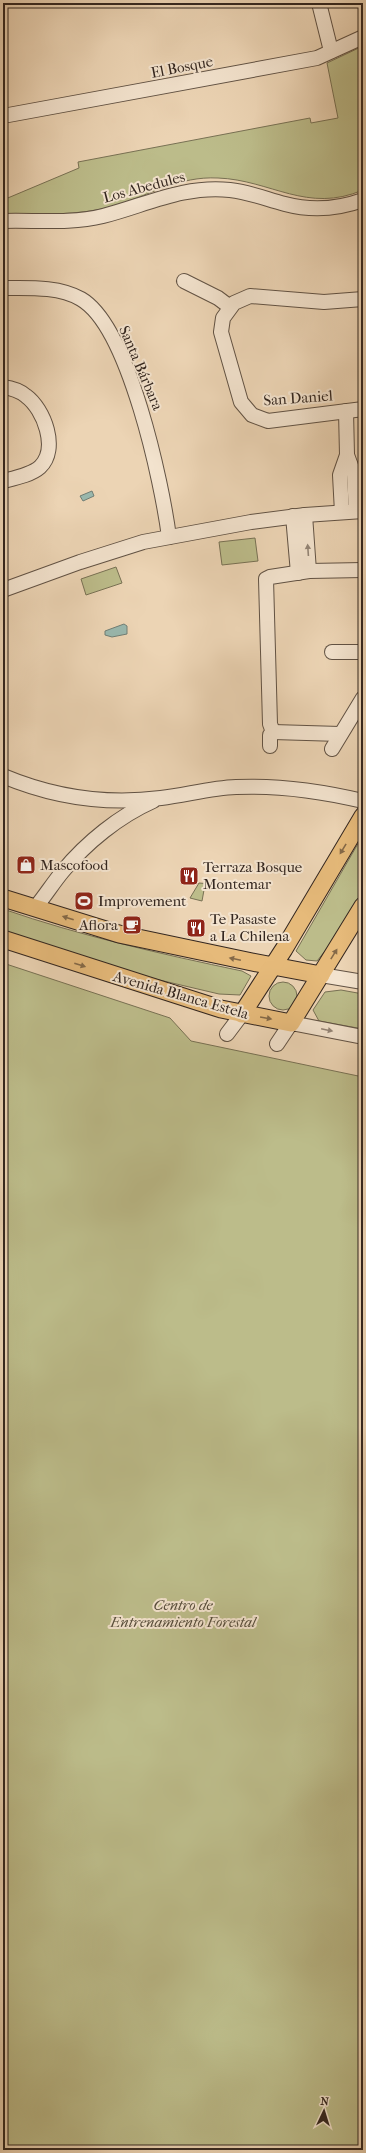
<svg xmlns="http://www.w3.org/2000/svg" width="366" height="2153" font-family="'IM FELL French Canon',serif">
<rect width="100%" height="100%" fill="#ecd4b4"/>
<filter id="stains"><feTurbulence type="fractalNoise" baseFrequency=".005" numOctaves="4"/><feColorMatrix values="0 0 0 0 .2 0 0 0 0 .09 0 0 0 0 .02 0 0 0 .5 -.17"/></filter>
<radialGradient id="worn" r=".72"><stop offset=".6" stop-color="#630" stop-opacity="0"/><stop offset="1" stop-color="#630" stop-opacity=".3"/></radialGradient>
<g fill="#bcbc8a" stroke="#787154">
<path d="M 363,46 L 363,190 C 307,214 271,180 218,178 C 179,176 150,195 114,206 C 78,216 40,214 3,214 L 3,200 L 79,168 L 78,162 L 310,118 L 311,123 L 338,118 L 327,63 Z"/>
<polygon points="255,538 258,561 222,565 219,542"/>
<polygon points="116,567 122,583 86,595 81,579"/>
<polygon points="363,835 363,891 329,946 317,961 306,960 296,951"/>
<polygon points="199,883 211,884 204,890 202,901 190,898"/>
<path d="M 3,909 C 81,936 161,954 242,971 L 251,976 L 240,995 L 219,994 L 134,974 L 3,931 Z"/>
<polygon points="3,963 170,1018 191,1041 363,1077 363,2150 3,2150"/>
<circle cx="283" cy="996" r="14"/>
<polygon points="341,990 363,994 363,1029 319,1021 313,1010 325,992"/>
</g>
<g fill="#99b8ae" stroke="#707e75">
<polygon points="92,491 94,496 83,501 80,496"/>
<polygon points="124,624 127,626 127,634 112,637 105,635 105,631"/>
</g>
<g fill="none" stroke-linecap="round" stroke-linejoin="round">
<defs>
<g id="minor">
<polyline points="319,3 331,51"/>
<polyline points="3,116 317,58 363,37"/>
<path d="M 3,221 C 36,220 70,224 103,216 C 146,205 184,185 230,190 C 249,192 266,199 285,204 C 311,211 338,209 363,200"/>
<polyline points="184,281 218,298 230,307"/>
<path d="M 3,288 C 28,288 59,286 81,299 C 129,327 162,483 169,537"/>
<polyline points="363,299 324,302 250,296 234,303 223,318 221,332 241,402 252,415 268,421 363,409"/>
<path d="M 3,387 C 11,388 19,390 26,396 C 44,409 59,449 40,467 C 31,475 15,478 3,481"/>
<polyline points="347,455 354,474 356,511"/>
<polyline points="342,512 340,475 347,455 346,411"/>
<polyline points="305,515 309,571"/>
<polyline points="293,516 298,573"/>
<polyline points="3,590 80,562 143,542 251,522 305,515 363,511"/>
<polyline points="332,652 363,652"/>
<polyline points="273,732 270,724 266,579 270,577 309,571 363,570"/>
<polyline points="273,732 340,734"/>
<polyline points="270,746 270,735 273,732"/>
<polyline points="332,749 363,698"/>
<path d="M 3,776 C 53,797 107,805 161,798 C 186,795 211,788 236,787 C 279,785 321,791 363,801"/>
<path d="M 35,908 C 45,896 53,883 63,871 C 86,843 119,816 153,801"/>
<polyline points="321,975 363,982"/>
<polyline points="227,1034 242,1014"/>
<polyline points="277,1044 291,1023 363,1037"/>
</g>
<g id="major">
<polyline points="3,898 119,934 252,962 321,975"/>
<polyline points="3,939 221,1009 291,1023 363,906"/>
<polyline points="242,1014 284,949 363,816"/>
</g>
</defs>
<use href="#minor" stroke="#615244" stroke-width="16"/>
<use href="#major" stroke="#33261f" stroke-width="19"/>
<use href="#minor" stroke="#f3e3ce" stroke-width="14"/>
<use href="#major" stroke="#e6ba7a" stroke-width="17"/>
</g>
<defs><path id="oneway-solid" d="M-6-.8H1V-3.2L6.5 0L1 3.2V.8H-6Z"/></defs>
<g fill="#938476">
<use href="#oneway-solid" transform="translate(308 550) rotate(-94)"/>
<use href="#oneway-solid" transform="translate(327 1030) rotate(12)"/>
</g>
<g fill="#846948">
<use href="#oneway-solid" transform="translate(343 849) rotate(121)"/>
<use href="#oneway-solid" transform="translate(68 918) rotate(-162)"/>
<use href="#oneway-solid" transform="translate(334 954) rotate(-58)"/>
<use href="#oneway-solid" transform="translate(235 959) rotate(-168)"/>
<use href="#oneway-solid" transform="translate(80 965) rotate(18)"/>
<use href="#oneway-solid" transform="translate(266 1018) rotate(10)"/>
</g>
<defs>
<symbol id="shop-square" viewBox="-11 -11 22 22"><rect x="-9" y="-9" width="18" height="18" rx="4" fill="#8f2418" stroke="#f3e3ce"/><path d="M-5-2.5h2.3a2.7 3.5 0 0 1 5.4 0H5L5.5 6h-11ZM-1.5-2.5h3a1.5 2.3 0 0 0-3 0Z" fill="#fff"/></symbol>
<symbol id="restaurant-square" viewBox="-11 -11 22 22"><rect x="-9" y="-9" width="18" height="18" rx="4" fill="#8f2418" stroke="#f3e3ce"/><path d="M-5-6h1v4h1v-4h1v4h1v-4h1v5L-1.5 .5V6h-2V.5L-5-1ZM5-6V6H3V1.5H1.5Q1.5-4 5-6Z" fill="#fff"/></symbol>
<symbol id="stadium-square" viewBox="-11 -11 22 22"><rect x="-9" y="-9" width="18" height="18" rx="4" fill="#8f2418" stroke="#f3e3ce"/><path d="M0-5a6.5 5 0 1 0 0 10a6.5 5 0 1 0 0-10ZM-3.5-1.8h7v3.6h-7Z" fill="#fff"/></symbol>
<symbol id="cafe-square" viewBox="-11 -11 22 22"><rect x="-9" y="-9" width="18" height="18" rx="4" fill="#8f2418" stroke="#f3e3ce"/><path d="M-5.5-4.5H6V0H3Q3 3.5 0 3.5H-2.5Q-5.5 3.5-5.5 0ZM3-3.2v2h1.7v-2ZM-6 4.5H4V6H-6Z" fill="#fff"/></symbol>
</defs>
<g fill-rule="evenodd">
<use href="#shop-square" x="15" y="854" width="22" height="22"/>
<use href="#restaurant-square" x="178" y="865" width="22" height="22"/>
<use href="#stadium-square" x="73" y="890" width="22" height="22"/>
<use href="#cafe-square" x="121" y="914" width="22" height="22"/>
<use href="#restaurant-square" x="185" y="917" width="22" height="22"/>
</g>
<g text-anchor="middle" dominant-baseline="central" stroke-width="4" stroke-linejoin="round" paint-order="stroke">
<g font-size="15" fill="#33261f" stroke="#f3e3ce">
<text transform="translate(182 67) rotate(-11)">El Bosque</text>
<text transform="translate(144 187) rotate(-15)">Los Abedules</text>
<text transform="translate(141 368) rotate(67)">Santa Bárbara</text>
<text transform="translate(298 398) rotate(-4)">San Daniel</text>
<text transform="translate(181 995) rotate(16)">Avenida Blanca Estela</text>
</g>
<g font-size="15" fill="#33261f" stroke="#f3e3ce" text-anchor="start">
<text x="40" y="865">Mascofood</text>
<text x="203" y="867">Terraza Bosque<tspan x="203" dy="17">Montemar</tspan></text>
<text x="98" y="901">Improvement</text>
<text x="210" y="919">Te Pasaste<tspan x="210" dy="17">a La Chilena</tspan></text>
<text x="118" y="925" text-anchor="end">Aflora</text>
</g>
<g font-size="15" font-style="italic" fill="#554c3a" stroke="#f3e3ce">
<text x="183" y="1605">Centro de<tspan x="183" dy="17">Entrenamiento Forestal</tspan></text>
</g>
</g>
<rect width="366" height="2153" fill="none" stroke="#ecd4b4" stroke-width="16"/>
<rect x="4" y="4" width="358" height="2145" fill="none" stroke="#33261f" stroke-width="2"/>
<rect x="8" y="8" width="350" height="2137" fill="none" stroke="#33261f"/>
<g transform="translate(324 2111) rotate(4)" stroke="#f3e3ce" stroke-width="3" paint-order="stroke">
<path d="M0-3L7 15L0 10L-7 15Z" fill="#33261f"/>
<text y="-6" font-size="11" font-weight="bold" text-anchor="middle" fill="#33261f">N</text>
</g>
<rect width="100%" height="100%" filter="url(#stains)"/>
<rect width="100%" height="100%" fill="url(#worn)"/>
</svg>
